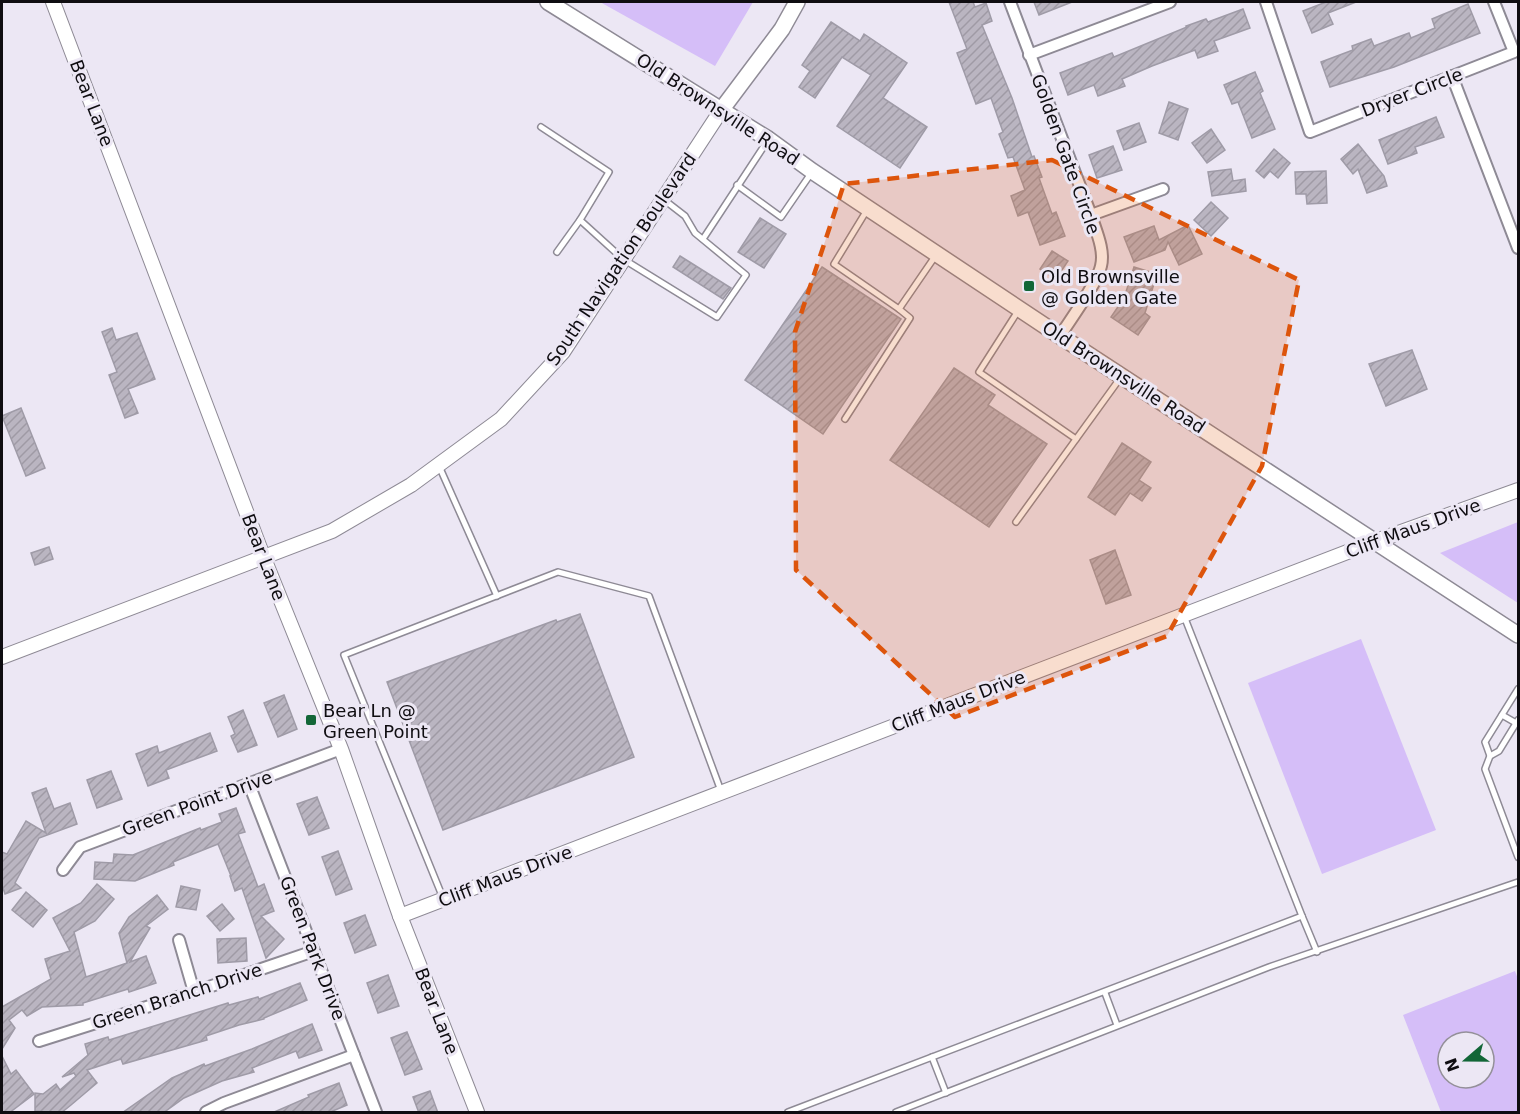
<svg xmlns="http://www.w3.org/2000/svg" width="1520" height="1114" font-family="'DejaVu Sans',sans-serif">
<defs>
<pattern id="building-hatch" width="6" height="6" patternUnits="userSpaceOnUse" patternTransform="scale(1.5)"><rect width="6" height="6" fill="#bab5c1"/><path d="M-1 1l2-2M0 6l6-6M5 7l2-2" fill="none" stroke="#9f9aa5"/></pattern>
</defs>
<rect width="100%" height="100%" fill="#ece7f4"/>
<g fill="#d5bef8" fill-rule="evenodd">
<polygon points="600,2 753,2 715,66"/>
<polygon points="1518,522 1518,603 1440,553"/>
<polygon points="1361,639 1436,830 1322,874 1248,683"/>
<path d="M 1515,971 L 1518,979 L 1518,1112 L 1441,1112 L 1403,1015 ZM 1448,1042 L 1484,1042 L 1484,1078 L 1448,1078 Z"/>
</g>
<g fill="url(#building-hatch)" stroke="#9f9ba7" stroke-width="1.5">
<polygon points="949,2 973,2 975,7 986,3 992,21 982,25 1012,98 1032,157 1034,156 1042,177 1039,178 1052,214 1056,212 1065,236 1040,245 1028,212 1018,216 1011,196 1025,190 1013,157 1008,158 999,134 1003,132 991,98 976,104 957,53 967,49"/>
<polygon points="1034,2 1072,2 1039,15"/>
<polygon points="1326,2 1356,2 1328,13 1333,24 1312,33 1303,11"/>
<polygon points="1468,4 1480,33 1394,67 1330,87 1321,62 1353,50 1352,46 1371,39 1374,46 1409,33 1411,38 1435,28 1432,19"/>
<polygon points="1243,9 1250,28 1214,41 1218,51 1198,58 1195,50 1152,66 1122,79 1125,86 1098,96 1094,85 1068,95 1060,73 1112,53 1114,57 1187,27 1186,26 1206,19 1208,22"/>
<polygon points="831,22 860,41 864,34 907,63 883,98 927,127 900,168 837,126 871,75 842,57 815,98 799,87 810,71 802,65"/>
<polygon points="1255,72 1263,91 1260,93 1275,129 1252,138 1238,102 1232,104 1224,85"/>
<polygon points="1169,102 1188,109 1178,140 1159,133"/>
<polygon points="1436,117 1444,137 1415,147 1417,153 1388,164 1379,140"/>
<polygon points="1139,123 1146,142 1124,150 1117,131"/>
<polygon points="1211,129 1225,150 1207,163 1192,143"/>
<polygon points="1358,144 1384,176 1387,186 1367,193 1358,169 1353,174 1341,159"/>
<polygon points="1113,146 1122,170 1097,178 1089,155"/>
<polygon points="1274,149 1290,163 1278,178 1270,171 1264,178 1256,171"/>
<polygon points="1231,169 1233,181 1245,179 1246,191 1212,196 1208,172"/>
<polygon points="1326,171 1327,203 1307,204 1306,194 1296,194 1295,172"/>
<polygon points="1211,202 1228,218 1211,236 1194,220"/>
<polygon points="760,218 786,234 764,268 738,252"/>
<polygon points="1188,225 1202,254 1179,265 1168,242 1165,250 1134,262 1124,237 1154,226 1159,240"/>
<polygon points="1052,251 1068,261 1056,279 1040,269"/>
<polygon points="680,256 731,288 723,299 673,267"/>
<polygon points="822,267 901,319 823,434 745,380"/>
<polygon points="1134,267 1157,274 1145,313 1150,317 1138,335 1111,317 1124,298"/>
<polygon points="112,328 116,340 137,333 155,379 128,389 138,413 125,418 109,375 117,372 102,332"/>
<polygon points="1412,350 1427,389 1386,406 1369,364"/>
<polygon points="954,368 995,395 988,405 1047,444 989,527 890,460"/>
<polygon points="21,408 45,468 26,476 2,416"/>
<polygon points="1122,443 1151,462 1139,480 1151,488 1142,501 1130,493 1115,515 1088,497"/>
<polygon points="49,547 53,559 35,565 31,553"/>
<polygon points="1115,550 1131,595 1106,604 1090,560"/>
<polygon points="580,614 634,757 443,830 387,682 556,620 557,622"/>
<polygon points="284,695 297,729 278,737 264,703"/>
<polygon points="243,710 257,745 238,752 231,736 235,734 228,717"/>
<polygon points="210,733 217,751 166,770 169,778 148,786 136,754 157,746 159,753"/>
<polygon points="111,771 122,799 97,808 87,780"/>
<polygon points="46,788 54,809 70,803 77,824 39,838 15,883 21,888 5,894 2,885 2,852 7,854 26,821 46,833 32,793"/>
<polygon points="317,797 329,828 309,835 297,804"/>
<polygon points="236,808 245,832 238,834 258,887 264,884 274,911 261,916 284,939 266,958 242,888 235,891 230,876 231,876 218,844 173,862 174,865 135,881 94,879 95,862 113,863 114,854 133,855 200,828 201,830 222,822 219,814"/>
<polygon points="338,851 352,889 336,895 322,857"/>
<polygon points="97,884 114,899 95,921 74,932 86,977 127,963 119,933 129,917 157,895 168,909 146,926 150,928 130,962 146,956 156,983 129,992 128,989 83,1003 83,1005 42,1007 27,1016 22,1010 9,1020 15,1028 2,1049 2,1007 51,979 45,959 70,951 53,918 81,903"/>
<polygon points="181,886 200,890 196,910 176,907"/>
<polygon points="26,892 47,910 33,927 12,910"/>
<polygon points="222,904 234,919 220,931 207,916"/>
<polygon points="365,915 376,945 355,953 344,923"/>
<polygon points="246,938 247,961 218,963 217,939"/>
<polygon points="388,975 399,1006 378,1013 367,983"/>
<polygon points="300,983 307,1000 264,1018 264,1019 239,1025 206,1036 207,1040 123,1064 121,1059 87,1070 97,1083 71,1105 61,1113 35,1111 35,1093 43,1094 56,1084 60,1090 76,1076 74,1073 62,1077 88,1055 85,1044 108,1037 109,1040 228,1003 229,1005 258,997 259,999"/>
<polygon points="312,1024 322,1050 299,1058 296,1051 252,1068 254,1072 222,1081 184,1098 163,1113 122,1113 172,1078 204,1064 205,1066 252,1049"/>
<polygon points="407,1032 422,1069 405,1075 391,1038"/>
<polygon points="2,1056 11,1074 16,1070 34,1094 9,1113 2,1113"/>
<polygon points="339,1083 347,1105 328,1113 272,1113 309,1097 308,1095"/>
<polygon points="430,1091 438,1113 419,1113 413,1097"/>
</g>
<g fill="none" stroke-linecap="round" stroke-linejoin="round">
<defs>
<g id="service">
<polyline points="541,127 609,172 580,220"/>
<polyline points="737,185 781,217 812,172"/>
<polyline points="867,210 834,264 899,309 936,255"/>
<polyline points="703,239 768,140"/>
<polyline points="557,252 580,220 623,259 717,317 746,275 695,233 685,216 663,199"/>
<polyline points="1018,311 979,372 1076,439"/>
<polyline points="845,419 910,318 899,309"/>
<polyline points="439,466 497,596"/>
<polyline points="1016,522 1121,377"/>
<polyline points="1502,715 1516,723"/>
<polyline points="1518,720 1499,751 1490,756 1485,769 1518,857"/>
<polyline points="1490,756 1485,742 1518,689"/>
<polyline points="443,898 344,655 558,572 649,596 721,791"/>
<polyline points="1302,916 1317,952"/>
<polyline points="1105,993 1117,1025"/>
<polyline points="932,1057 946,1093"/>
<polyline points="788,1112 1302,916 1184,616"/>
<polyline points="896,1112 1269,967 1518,882"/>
</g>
<g id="minor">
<path d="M 1010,2 L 1091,215 C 1096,231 1105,250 1101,266 C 1098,282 1070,320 1060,336"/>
<polyline points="1266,2 1310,132 1514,52 1494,2"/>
<polyline points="1029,55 1170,2"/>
<polyline points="1452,76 1518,248"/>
<polyline points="1091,215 1163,189"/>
<polyline points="249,784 376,1112"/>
<polyline points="63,870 80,847 341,749"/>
<polyline points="179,940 194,992"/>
<polyline points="39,1041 194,992 314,951"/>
<polyline points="206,1112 224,1103 354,1055"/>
</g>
<g id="tertiary">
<polyline points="53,2 263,556 341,749 400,916 477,1112"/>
<polyline points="2,657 332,531 411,485 501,419 563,352 722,109"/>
<polyline points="400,916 1376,541 1518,490"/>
</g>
<g id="secondary">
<polyline points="548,2 768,139 812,171 1060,336 1518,635"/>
<polyline points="722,109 782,29 797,2"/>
</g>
</defs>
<use href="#service" stroke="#8e8a95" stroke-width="8"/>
<use href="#minor" stroke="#8e8a95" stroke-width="14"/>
<use href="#tertiary" stroke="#8e8a95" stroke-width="16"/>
<use href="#secondary" stroke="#8e8a95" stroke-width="18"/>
<use href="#service" stroke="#fff" stroke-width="5"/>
<use href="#minor" stroke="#fff" stroke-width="10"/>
<use href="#tertiary" stroke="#fff" stroke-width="14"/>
<use href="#secondary" stroke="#fff" stroke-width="15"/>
</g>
<path fill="#dd550c" fill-opacity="0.2" stroke="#dd550c" stroke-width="4.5" stroke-dasharray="12 8" stroke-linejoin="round" d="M 1052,160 L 1299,280 L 1262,466 L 1167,636 L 955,717 L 796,570 L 795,332 L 844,184 Z"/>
<g fill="#126637" stroke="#ece7f4" stroke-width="2">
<rect x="1023" y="280" width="12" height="12" rx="3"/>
<rect x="305" y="714" width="12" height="12" rx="3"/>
</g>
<g text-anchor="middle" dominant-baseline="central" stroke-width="6" stroke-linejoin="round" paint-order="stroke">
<g font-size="18" fill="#0f0d11" stroke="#ece7f4">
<text transform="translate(1412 92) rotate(-21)">Dryer Circle</text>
<text transform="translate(92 103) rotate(69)">Bear Lane</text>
<text transform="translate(718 109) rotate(33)">Old Brownsville Road</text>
<text transform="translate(1066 154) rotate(70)">Golden Gate Circle</text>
<text transform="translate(621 259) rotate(-56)">South Navigation Boulevard</text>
<text transform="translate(1124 377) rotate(33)">Old Brownsville Road</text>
<text transform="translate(1413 528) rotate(-20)">Cliff Maus Drive</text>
<text transform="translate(264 557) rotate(69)">Bear Lane</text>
<text transform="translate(958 701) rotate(-21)">Cliff Maus Drive</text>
<text transform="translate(197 803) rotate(-20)">Green Point Drive</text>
<text transform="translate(505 876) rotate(-21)">Cliff Maus Drive</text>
<text transform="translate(313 948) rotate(69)">Green Park Drive</text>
<text transform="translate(177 996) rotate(-18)">Green Branch Drive</text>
<text transform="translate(437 1011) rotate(69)">Bear Lane</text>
</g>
<g font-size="18" fill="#0f0d11" stroke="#ece7f4" text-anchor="start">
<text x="1041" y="276">Old Brownsville<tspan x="1041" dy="21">@ Golden Gate</tspan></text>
<text x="323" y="710">Bear Ln @<tspan x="323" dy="21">Green Point</tspan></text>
</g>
</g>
<rect width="1520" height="1114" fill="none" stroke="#0f0d11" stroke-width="6"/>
<g transform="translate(1466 1060) rotate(250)"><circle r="28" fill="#ece7f4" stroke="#949099" stroke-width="1.5"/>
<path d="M0-4.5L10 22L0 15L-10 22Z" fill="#126637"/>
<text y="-9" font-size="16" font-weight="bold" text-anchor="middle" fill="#0f0d11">N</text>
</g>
</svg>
